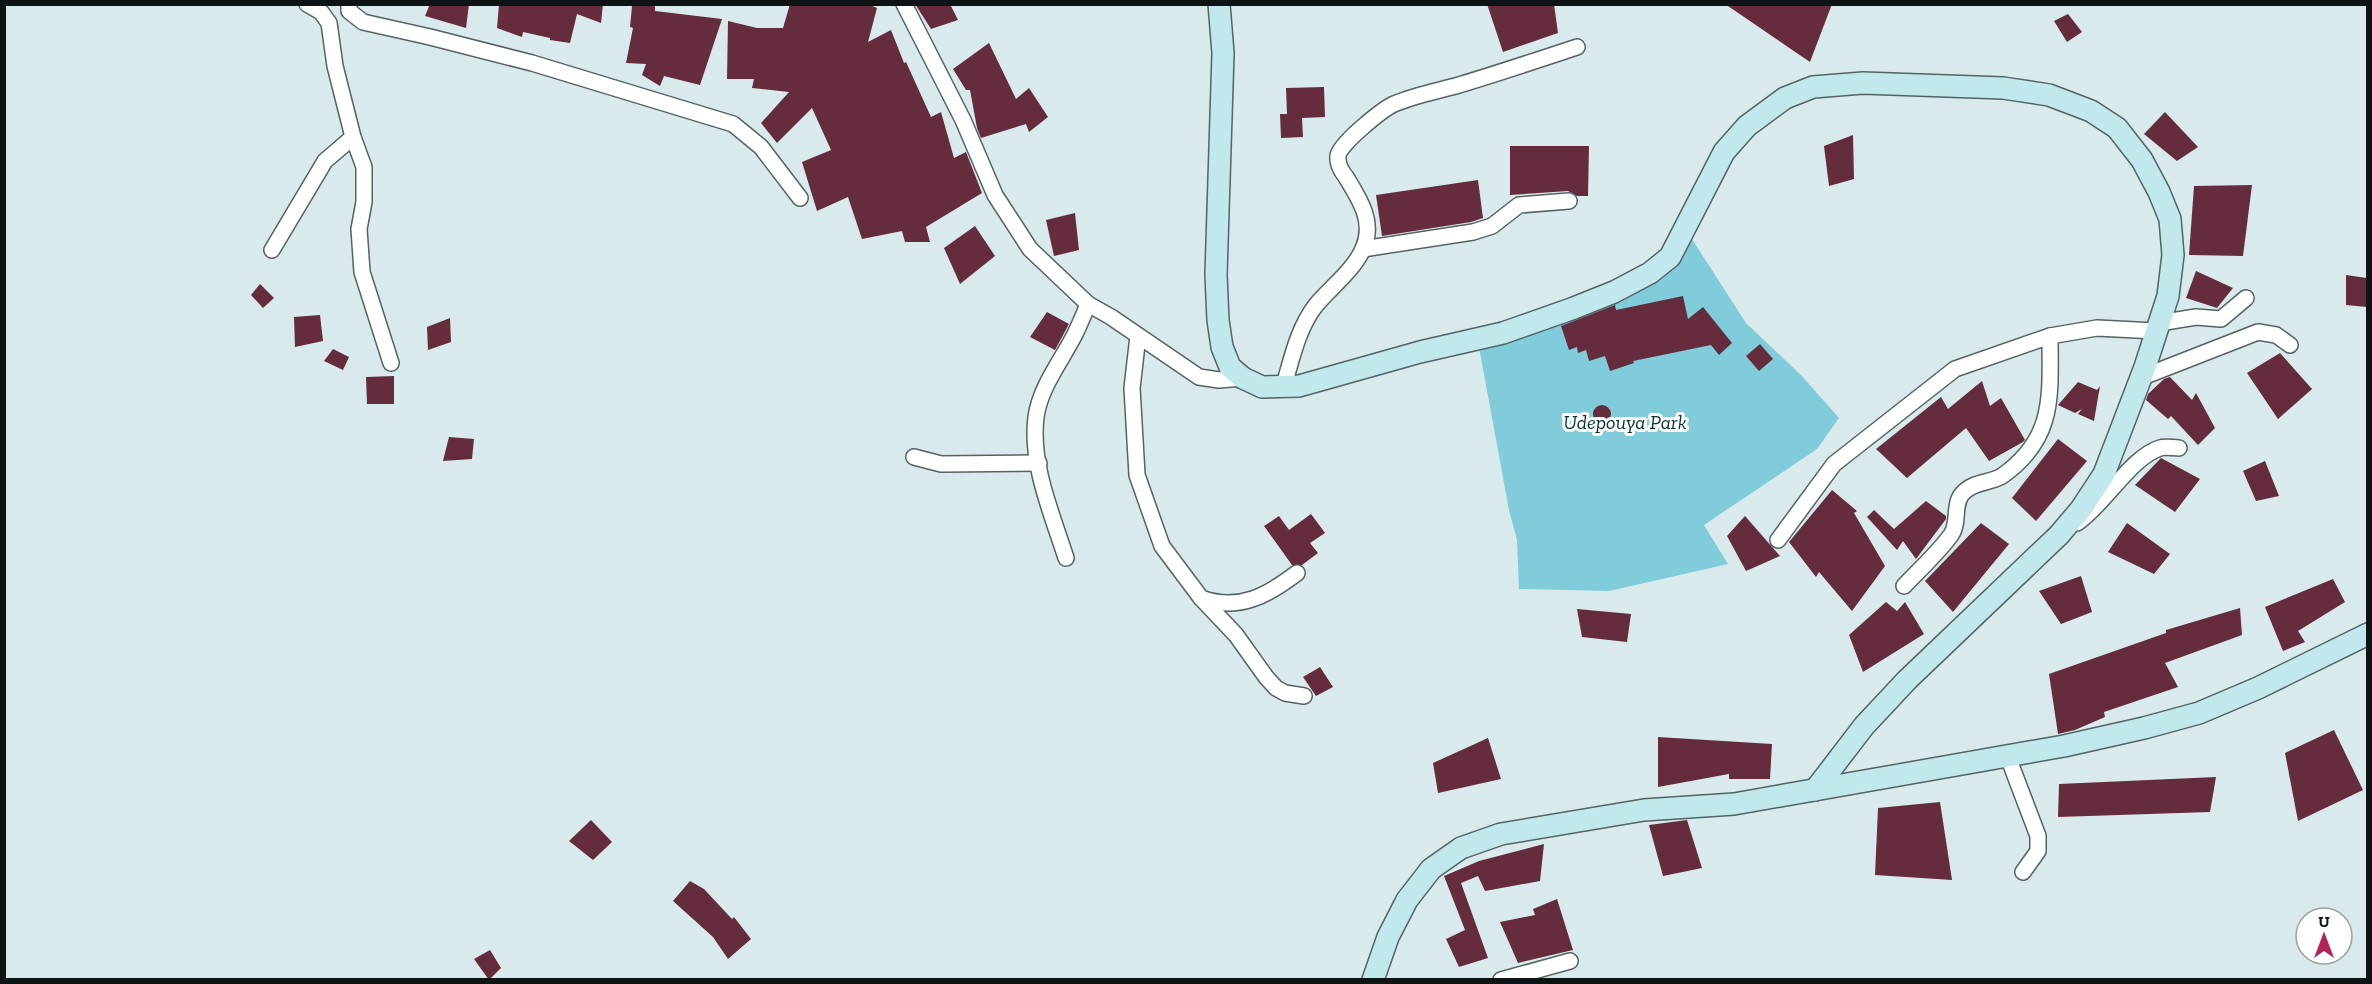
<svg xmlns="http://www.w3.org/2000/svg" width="2372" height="984" font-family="'Zilla Slab',serif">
<rect width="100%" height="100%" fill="#d9eaed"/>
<polygon fill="#81ccda" points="1690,236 1746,323 1801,375 1839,418 1817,449 1704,525 1728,564 1609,591 1519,589 1517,540 1509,510 1479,347 1617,286"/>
<g fill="#642c3c">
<polygon points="430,4 469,4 466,28 425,16"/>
<polygon points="499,4 603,4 601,23 577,14 570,43 550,40 550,38 523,32 522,37 497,28"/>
<polygon points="790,4 868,4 877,8 868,42 891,30 904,63 906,62 931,117 941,112 954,158 966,152 982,193 926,227 930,242 905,242 902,231 862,239 848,197 817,211 802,162 831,150 812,108 777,143 761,123 789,92 752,88 754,79 727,79 728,21 757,28 783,28"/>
<polygon points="915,4 950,4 958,20 931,29"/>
<polygon points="1487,4 1554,4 1558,33 1503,52"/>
<polygon points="1725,4 1832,4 1810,62"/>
<polygon points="655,5 655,11 722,19 700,85 664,76 660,86 642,75 646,64 626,63 633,28 630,27 632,6"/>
<polygon points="2068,14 2082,32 2067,42 2054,21"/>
<polygon points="989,43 1016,99 1029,88 1048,117 1029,132 1026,124 981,138 977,128 970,90 966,90 953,69"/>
<polygon points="1324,87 1325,117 1302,118 1303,137 1281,138 1280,114 1287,114 1286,88"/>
<polygon points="2165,112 2198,147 2177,161 2144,134"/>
<polygon points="1853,135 1854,179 1829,186 1824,146"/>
<polygon points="1510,146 1589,146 1588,196 1577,196 1568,191 1510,195"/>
<polygon points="1478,180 1483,218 1471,222 1382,236 1376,195"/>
<polygon points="2252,185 2243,256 2189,255 2194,186"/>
<polygon points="1075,213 1079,250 1054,256 1046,220"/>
<polygon points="975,226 995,256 960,284 944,248"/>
<polygon points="2196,271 2233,288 2217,308 2186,298"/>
<polygon points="2346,275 2367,278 2367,307 2346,305"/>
<polygon points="260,284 274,298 263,308 251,295"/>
<polygon points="1683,296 1688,319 1703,307 1732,343 1719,355 1711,345 1633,361 1634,363 1610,371 1605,356 1589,361 1586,350 1578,353 1577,347 1569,350 1561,326 1615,305 1616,310"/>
<polygon points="1047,312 1069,324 1055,350 1030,337"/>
<polygon points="320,315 323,341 295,347 294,317"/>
<polygon points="450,318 451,342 428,350 427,327"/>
<polygon points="1760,344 1773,359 1759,371 1746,356"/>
<polygon points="333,349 349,357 343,370 324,361"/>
<polygon points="2280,353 2312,389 2278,419 2247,373"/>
<polygon points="394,376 394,404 367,404 366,377"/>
<polygon points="2170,377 2192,400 2196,393 2215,428 2198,445 2171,416 2168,419 2146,400 2148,394 2164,379"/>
<polygon points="1982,381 1990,406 2001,398 2025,440 2023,442 1989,461 1966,428 1907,478 1876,449 1941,397 1948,409"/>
<polygon points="2078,382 2097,390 2100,386 2094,421 2078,414 2082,409 2075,413 2058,405"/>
<circle cx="1602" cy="414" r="9"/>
<polygon points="449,437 474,439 472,459 443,461"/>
<polygon points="2058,439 2087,461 2036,521 2012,498"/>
<polygon points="2161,458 2200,479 2175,512 2135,485"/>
<polygon points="2265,461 2279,496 2256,501 2243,471"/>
<polygon points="1832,490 1857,511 1854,513 1885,566 1852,611 1819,572 1816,577 1789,542"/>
<polygon points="1926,501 1946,516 1946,519 1916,559 1903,541 1897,550 1867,517 1874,510 1894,529"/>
<polygon points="1311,514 1325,533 1310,543 1318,553 1302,565 1292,565 1264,526 1279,516 1289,530"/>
<polygon points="1745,516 1780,556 1746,571 1727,536"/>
<polygon points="1981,523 2009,544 1953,612 1925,581"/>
<polygon points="2127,523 2170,554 2154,574 2108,552"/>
<polygon points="2081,576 2092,612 2061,624 2039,591"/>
<polygon points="2333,579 2345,602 2298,631 2305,642 2283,651 2265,607"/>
<polygon points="1886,602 1897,611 1905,602 1924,634 1863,672 1849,635"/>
<polygon points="2240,608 2242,635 2165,663 2178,687 2104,712 2105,717 2075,730 2058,734 2049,674 2166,633 2166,630"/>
<polygon points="1577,609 1631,614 1627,642 1582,637"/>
<polygon points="1320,667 1333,687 1316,696 1303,677"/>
<polygon points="2334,730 2363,790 2298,821 2285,753"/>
<polygon points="1658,737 1772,744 1770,779 1729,779 1729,774 1658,787"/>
<polygon points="1488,738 1501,779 1438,793 1433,763"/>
<polygon points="2216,777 2210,812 2058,817 2059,784"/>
<polygon points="1940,802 1952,880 1875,875 1878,808"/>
<polygon points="591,820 612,842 593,860 569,841"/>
<polygon points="1687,820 1702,868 1663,876 1649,825"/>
<polygon points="1544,844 1540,881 1485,891 1478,876 1461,883 1488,958 1459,967 1446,939 1465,930 1444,876 1479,861"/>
<polygon points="690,881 704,889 732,919 734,917 751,939 728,959 713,937 673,901"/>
<polygon points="1557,899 1573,950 1518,963 1500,922 1535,915 1533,909"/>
<polygon points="490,950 501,968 489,980 474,959"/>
</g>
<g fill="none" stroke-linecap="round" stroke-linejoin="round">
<defs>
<g id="street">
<polyline points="307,4 321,12 329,23 335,66 353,137 364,167 364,202 359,229 362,272 391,363"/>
<polyline points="349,4 349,11 363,22 430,37 532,63 733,124 761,147 800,198"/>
<polyline points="904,4 963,120 995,195 1030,249 1088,304 1111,317 1199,377 1219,380 1243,378"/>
<polyline points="1363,249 1473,232 1492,226 1519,205 1569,201"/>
<polyline points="272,250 325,161 353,137"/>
<polyline points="2159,323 2196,317 2221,319 2246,298"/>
<path d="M 1138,336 L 1132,388 L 1137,475 L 1162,546 L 1201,598 C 1239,612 1268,595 1297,573"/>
<polyline points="2140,378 2258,332 2276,335 2290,345"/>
<path d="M 1284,385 C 1292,358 1298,328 1316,305 C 1331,287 1353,271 1363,249 C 1375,222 1360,200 1346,177 C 1342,172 1337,164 1338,156 C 1338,145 1383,109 1394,104 C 1415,95 1437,91 1459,85 C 1499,73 1538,60 1577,47"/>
<polyline points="914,457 941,464 1039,463"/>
<path d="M 2077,523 C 2105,504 2131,457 2160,448 C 2165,446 2173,448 2179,448"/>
<polyline points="1778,540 1834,464 1955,369 2050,336 2097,328 2156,331"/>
<path d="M 1066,558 C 1052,514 1030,464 1036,417 C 1040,387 1062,360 1075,334 C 1080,324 1084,314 1088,304"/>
<path d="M 1904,586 C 1920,569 1938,553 1951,535 C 1960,523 1952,502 1964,492 C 1973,482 1990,483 2002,476 C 2056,438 2050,395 2050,336"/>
<polyline points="1201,598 1236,635 1266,677 1276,688 1285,693 1304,696"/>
<polyline points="2008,757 2038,836 2038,851 2023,872"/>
<polyline points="1501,980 1570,961"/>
</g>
<g id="secondary">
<polyline points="1219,4 1223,53 1216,275 1218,320 1222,347 1230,367 1243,378 1262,387 1299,386 1420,352 1503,333 1574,308 1614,292 1650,273 1670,257 1724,152 1747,126 1785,98 1813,87 1863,83 2003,88 2049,95 2091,111 2117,128 2142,160 2159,192 2170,219 2173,255 2168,296 2145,367 2104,474 2081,509 2059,535 1907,680 1864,726 1815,790"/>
<polyline points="1373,980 1388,937 1407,900 1431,869 1461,848 1501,834 1644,810 1734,804 2064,746 2144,728 2199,713 2258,688 2368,634"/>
</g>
</defs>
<use href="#street" stroke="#546365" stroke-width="18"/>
<use href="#secondary" stroke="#546365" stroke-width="24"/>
<use href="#street" stroke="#fff" stroke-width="15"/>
<use href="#secondary" stroke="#c1e8ed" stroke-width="21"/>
</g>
<g text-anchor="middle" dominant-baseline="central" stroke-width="6" stroke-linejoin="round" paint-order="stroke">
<g font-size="20" font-style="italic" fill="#083138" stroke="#fff">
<text x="1625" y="422">Udepouya Park</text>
</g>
</g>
<rect width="2372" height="984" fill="none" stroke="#0e1415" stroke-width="12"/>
<g transform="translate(2324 936)"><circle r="28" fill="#ffffff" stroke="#9fa1a1" stroke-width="1.5"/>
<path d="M0-4.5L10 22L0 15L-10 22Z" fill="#b12359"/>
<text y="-9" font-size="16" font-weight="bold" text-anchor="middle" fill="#0e1415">U</text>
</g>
</svg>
